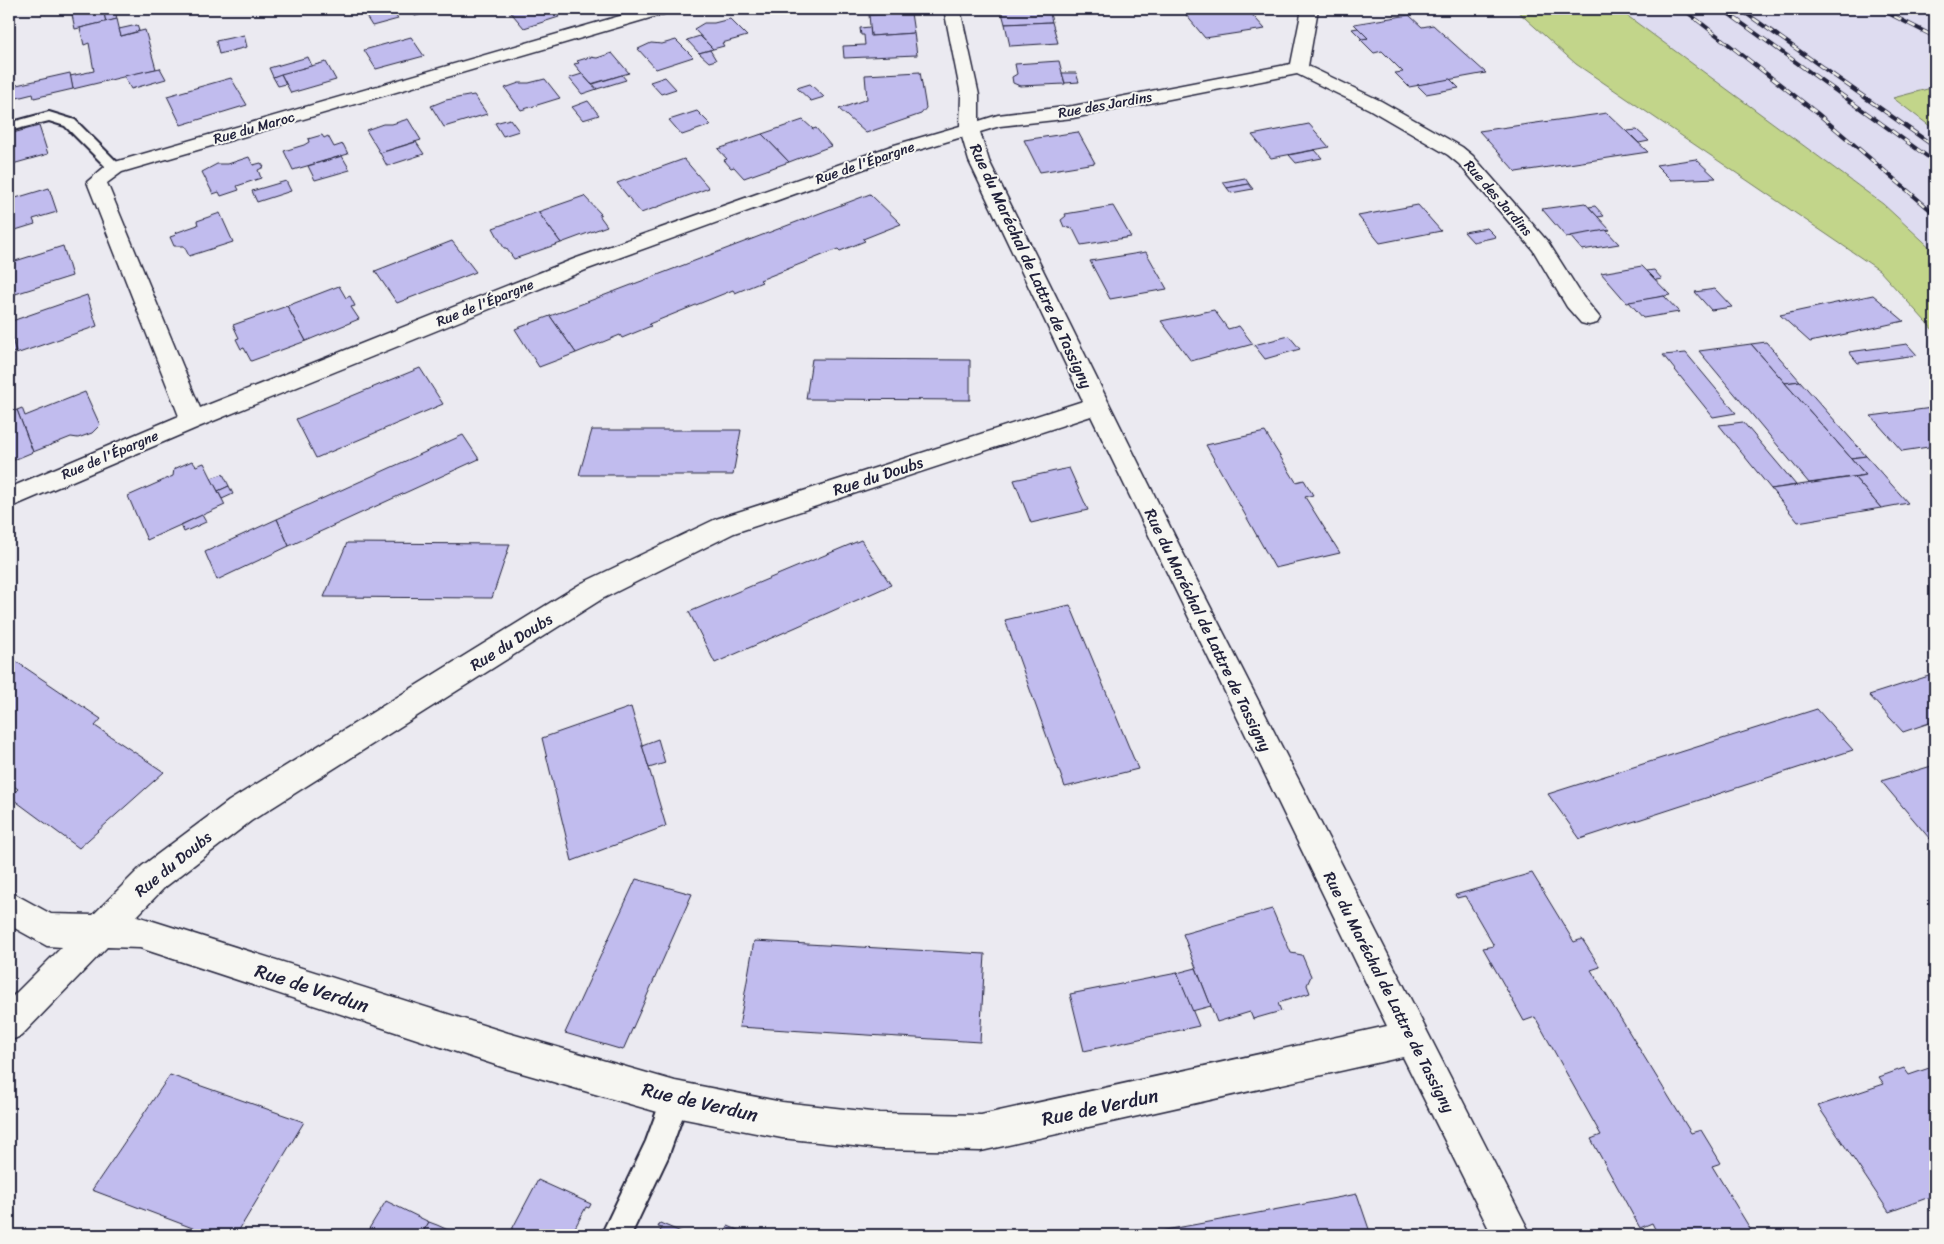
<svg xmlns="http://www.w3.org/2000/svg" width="1944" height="1244" font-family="Sriracha,sans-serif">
<rect width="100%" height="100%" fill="#ebeaf1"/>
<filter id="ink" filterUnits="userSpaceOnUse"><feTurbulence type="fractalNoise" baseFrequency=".02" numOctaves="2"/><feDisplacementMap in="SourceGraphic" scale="10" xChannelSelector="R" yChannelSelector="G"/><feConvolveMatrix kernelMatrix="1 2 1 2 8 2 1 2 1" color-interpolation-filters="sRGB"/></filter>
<g filter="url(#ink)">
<polygon fill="#dedcf0" points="1618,9 1911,9 1935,21 1935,87 1893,99 1935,130 1935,252 1883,204"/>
<g fill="#c2d58a" stroke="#727c62">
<polygon points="1515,9 1618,9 1883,204 1935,252 1935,332 1879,270 1576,64"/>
<polygon points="1935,87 1935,130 1893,98"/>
</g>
<g fill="#c1bcee" stroke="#22223b">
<polygon points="79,9 103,9 106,22 75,29 71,10"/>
<polygon points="391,9 398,19 372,26 362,10"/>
<polygon points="410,9 441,9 415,16"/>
<polygon points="508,9 554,9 559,17 524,28"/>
<polygon points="1001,9 1049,9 1052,22 1005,24"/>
<polygon points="1225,9 1247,9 1265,29 1205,38 1186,15"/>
<polygon points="115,10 117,19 106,22 104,13"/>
<polygon points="911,13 914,33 871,36 869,15"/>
<polygon points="1409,15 1422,27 1433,25 1486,73 1409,87 1395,73 1403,72 1382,51 1374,53 1360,39 1368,38 1354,24"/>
<polygon points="117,19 121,36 145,30 156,69 73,89 70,76 94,71 89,43 84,45 80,28"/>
<polygon points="730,19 747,36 722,43 724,46 713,49 694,29 704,23 714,23"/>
<polygon points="1052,22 1058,43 1010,46 1005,24"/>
<polygon points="137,25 139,31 121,36 119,29"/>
<polygon points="870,27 871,36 914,33 917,55 844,58 843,46 865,45 864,35 861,35 860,28"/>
<polygon points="1358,28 1368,38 1362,39 1352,29"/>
<polygon points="244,35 247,47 219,54 216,41"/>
<polygon points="700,36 713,49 699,53 687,40"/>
<polygon points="411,37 424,56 376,69 364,50"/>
<polygon points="676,40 693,57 656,69 638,49 651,43 662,44"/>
<polygon points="710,50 716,60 709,62 699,53"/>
<polygon points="612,53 629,73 591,84 574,64 579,63 577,61 590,57 597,58"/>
<polygon points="308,57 312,66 273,77 269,68"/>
<polygon points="1059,61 1065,84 1020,86 1013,83 1012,77 1017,74 1015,64"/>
<polygon points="326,62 336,80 291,93 281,74"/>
<polygon points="160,68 166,79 131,89 124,76"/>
<polygon points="920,72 926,108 921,114 866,133 839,109 867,99 865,75"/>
<polygon points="70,73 73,89 34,98 33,94 13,99 12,86"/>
<polygon points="1062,73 1076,73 1079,82 1065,83"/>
<polygon points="281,74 286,84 278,86 273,77"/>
<polygon points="582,74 591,84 597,89 582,94 569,78"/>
<polygon points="622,75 626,80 597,89 593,84"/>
<polygon points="665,77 676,89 661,94 650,82"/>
<polygon points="231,78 247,105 181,125 167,96"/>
<polygon points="545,79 560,98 521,110 505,88 519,83 529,83"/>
<polygon points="1450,79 1459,88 1426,94 1417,85"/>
<polygon points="810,84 824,97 811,101 797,88"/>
<polygon points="474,95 487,114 444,127 431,106 446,100"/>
<polygon points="588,101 599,115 583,120 572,107"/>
<polygon points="697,111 711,125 682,135 669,120"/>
<polygon points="1607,113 1648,152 1516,172 1479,131"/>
<polygon points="408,119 421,140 380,153 366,130 383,124 392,124"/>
<polygon points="510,119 519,131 503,136 495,123"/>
<polygon points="803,120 813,129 816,128 831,146 789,162 762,134"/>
<polygon points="1309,124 1329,147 1271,158 1252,135"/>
<polygon points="39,126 48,154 9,165 9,134"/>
<polygon points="1637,130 1649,141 1639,143 1627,131"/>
<polygon points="1078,132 1095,163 1040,172 1024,140"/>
<polygon points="762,134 789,162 744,178 734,167 731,168 724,160 727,159 718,149"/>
<polygon points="322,135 324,138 328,136 334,147 343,144 348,154 293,170 284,151 304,145 309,142 308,139"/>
<polygon points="416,142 424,154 387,166 380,153"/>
<polygon points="1315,150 1322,158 1296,163 1289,155"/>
<polygon points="342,156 350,170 315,180 308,166"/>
<polygon points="249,157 253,165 261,163 264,167 258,170 261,178 237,186 239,190 221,196 219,192 213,194 202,172 217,164 228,164"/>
<polygon points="684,159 709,188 641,213 617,183"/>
<polygon points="1696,159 1716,178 1671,180 1656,165"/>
<polygon points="1245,178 1249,184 1227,188 1223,182"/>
<polygon points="286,181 291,191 257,202 252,191"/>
<polygon points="1249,184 1253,189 1231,193 1227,188"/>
<polygon points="49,188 57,212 33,219 35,224 9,232 9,200"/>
<polygon points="870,194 901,224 863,239 865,241 840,251 838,249 760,280 762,282 735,293 733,290 649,324 651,326 622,338 620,335 576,353 550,316"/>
<polygon points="584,196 601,214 599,215 607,226 561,243 538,212"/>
<polygon points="1585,203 1610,230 1566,237 1542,209"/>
<polygon points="1418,205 1441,231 1380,243 1358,216"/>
<polygon points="1113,206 1131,237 1081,245 1073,229 1064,227 1061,220 1066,216 1065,214"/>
<polygon points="1595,206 1604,216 1598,217 1589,207"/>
<polygon points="538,212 561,243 514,259 506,248 504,248 493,228"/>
<polygon points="220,213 233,242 189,256 184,246 174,246 170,237 176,235 175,233 198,225 197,221"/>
<polygon points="1487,228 1496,237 1473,242 1464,232"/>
<polygon points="1606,230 1619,244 1582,250 1570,236"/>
<polygon points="452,241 476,272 397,303 375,271"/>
<polygon points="63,246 72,276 9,296 9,263"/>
<polygon points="1146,252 1167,289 1110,299 1090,261"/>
<polygon points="1642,266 1670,295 1627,303 1601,273"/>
<polygon points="1654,270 1662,279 1656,280 1647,271"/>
<polygon points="339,286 346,298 350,296 355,306 351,307 359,319 306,341 287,306"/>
<polygon points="1715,289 1732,307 1711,310 1695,292"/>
<polygon points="87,295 97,326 16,354 9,322"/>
<polygon points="1873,295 1904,321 1810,342 1780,315"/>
<polygon points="1664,296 1679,312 1643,318 1629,302"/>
<polygon points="287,306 306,341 251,361 244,348 241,349 236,339 239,338 233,325"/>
<polygon points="1214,310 1228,329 1239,326 1253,344 1191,361 1161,321"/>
<polygon points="550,316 576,353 539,367 515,329"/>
<polygon points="10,333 16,352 9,354 9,334"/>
<polygon points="1289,336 1300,349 1265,359 1254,345"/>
<polygon points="1766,342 1800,381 1785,383 1751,344"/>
<polygon points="1751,344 1785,383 1866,475 1809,483 1699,351"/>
<polygon points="1907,344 1917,355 1858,363 1849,352"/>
<polygon points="1686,353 1736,413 1713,417 1663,355"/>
<polygon points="812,359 970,360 970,400 806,399"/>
<polygon points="420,368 443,404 316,458 296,419"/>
<polygon points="1800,381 1866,456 1851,458 1785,383"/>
<polygon points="85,392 100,425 92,433 78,438 71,437 33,452 17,410 22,408 25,416"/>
<polygon points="1932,408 1935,411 1935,446 1902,451 1871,416"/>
<polygon points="17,410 33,452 9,462 9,413"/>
<polygon points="1743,422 1796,485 1771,489 1719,425"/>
<polygon points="592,430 741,430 733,475 579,475"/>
<polygon points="1265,432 1296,482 1304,480 1313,495 1305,497 1340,553 1275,568 1206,445"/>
<polygon points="463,435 479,459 289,546 277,519"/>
<polygon points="1866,456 1908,503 1881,508 1854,477 1866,475 1851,458"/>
<polygon points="192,461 196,466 204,463 225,505 147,540 128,496 173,476 174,469"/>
<polygon points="1069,468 1088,510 1031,523 1014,480"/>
<polygon points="223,474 229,486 218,491 211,478"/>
<polygon points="1854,477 1881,508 1798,522 1771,489"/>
<polygon points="229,486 233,494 222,499 218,491"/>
<polygon points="202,515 206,522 184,532 181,525"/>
<polygon points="277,519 289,546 217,580 205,552"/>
<polygon points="861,540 891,585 715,663 689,612"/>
<polygon points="347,543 510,544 492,598 324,597"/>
<polygon points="1070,605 1138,769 1065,787 1005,620"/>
<polygon points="14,660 101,719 95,726 164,772 79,848 10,797 18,789 9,783 9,664"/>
<polygon points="1935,674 1935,721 1903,732 1869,695"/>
<polygon points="631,707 666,826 572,861 542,738"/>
<polygon points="1817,709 1853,750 1580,839 1548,794"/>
<polygon points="658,739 665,763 649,768 642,745"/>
<polygon points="1935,765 1935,845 1881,781"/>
<polygon points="1532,873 1574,942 1582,939 1600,967 1591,970 1691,1133 1701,1130 1721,1163 1712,1166 1754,1235 1658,1235 1652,1223 1640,1228 1591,1139 1601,1135 1535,1017 1524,1021 1504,985 1483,948 1494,946 1465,896 1457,898 1455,895"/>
<polygon points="636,879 692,894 623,1050 565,1033"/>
<polygon points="1272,909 1291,953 1302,955 1311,976 1307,985 1310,993 1278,1003 1281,1011 1253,1019 1250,1012 1217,1022 1183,934"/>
<polygon points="754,941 985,954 980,1042 739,1027"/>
<polygon points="1196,968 1211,1006 1192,1011 1177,973"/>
<polygon points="1177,973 1199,1026 1084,1051 1070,994"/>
<polygon points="1935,1066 1935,1195 1889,1212 1818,1106 1884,1084 1879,1077 1904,1068 1909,1075"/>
<polygon points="170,1075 304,1122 236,1235 211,1235 92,1190"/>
<polygon points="538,1180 591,1204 589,1208 586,1207 571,1235 509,1235"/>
<polygon points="1357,1194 1371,1235 1138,1235 1242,1216"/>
<polygon points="386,1201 429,1222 421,1235 365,1235"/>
<polygon points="429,1222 437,1225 459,1235 421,1235"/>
<polygon points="660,1223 688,1235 658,1235 662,1228 658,1227"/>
<polygon points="728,1226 750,1235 724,1235"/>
</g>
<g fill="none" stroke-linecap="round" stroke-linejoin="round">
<defs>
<g id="service">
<polygon points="49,112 75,120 123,168 120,171 110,171 65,126 49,121 9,131 9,123"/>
<polygon points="675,1085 685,1089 689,1099 668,1157 631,1235 601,1235 646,1141 665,1089"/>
</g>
<path id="minor" d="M 644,9 L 669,9 L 667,13 L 122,172 L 107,183 L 200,408 L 574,259 L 891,146 L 960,126 L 961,95 L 944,9 L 960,9 L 979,95 L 979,121 L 998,115 L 1073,106 L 1291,64 L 1302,9 L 1318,9 L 1308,66 L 1381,101 L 1462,147 L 1473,156 L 1548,242 L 1583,297 L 1600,318 L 1597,323 L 1589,325 L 1581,323 L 1567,307 L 1533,250 L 1459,164 L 1448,155 L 1369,109 L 1297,74 L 1073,118 L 1000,126 L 980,132 L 989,161 L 1189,565 L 1531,1235 L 1492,1235 L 1403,1057 L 981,1151 L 880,1149 L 782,1138 L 675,1117 L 508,1069 L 140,948 L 107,947 L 21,1036 L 9,1041 L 9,1000 L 62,947 L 47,946 L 9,925 L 9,891 L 51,914 L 93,915 L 142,866 L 229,801 L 582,583 L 716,519 L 1083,401 L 969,161 L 962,137 L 905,154 L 588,269 L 201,426 L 9,508 L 9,488 L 179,416 L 87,182 L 108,164 ZM 1091,416 L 1387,1026 L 981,1115 L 880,1113 L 782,1102 L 675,1081 L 508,1033 L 137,916 L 164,888 L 251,821 L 602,599 L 734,533 Z"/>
</defs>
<use href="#service" stroke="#22223b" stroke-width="4"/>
<use href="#minor" stroke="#22223b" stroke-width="3"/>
<use href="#service" fill="#f6f6f2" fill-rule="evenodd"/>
<use href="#minor" fill="#f6f6f2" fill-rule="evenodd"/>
<defs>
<g id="rail">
<polyline points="1683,9 1817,113 1935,214"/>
<polyline points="1722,9 1935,162"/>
<polyline points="1740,9 1935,147"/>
<polyline points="1880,9 1935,37"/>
</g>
</defs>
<use href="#rail" stroke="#22223b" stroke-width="4"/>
<use href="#rail" stroke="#f6f6f2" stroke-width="2.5" stroke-dasharray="8" stroke-linecap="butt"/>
</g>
</g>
<g text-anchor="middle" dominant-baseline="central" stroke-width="4" stroke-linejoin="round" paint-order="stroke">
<g font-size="14" fill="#22223b" stroke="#f6f6f2">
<text transform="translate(1105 105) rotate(-10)">Rue des Jardins</text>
<text transform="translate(254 128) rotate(-16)">Rue du Maroc</text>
<text transform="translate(865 163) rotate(-19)">Rue de l'Épargne</text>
<text transform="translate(1498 198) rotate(49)">Rue des Jardins</text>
<text transform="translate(485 303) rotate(-22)">Rue de l'Épargne</text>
<text transform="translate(110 455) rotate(-23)">Rue de l'Épargne</text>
</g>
<g font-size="16" fill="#22223b" stroke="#f6f6f2">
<text transform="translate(1031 266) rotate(65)">Rue du Maréchal de Lattre de Tassigny</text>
<text transform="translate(878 476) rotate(-18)">Rue du Doubs</text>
<text transform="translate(1208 630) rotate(64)">Rue du Maréchal de Lattre de Tassigny</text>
<text transform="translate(511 642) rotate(-32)">Rue du Doubs</text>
<text transform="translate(173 864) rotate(-39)">Rue du Doubs</text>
<text transform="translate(1389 992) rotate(63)">Rue du Maréchal de Lattre de Tassigny</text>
</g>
<g font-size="19" fill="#22223b" stroke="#f6f6f2">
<text transform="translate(312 988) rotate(18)">Rue de Verdun</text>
<text transform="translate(700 1102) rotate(13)">Rue de Verdun</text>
<text transform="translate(1100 1107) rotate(-12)">Rue de Verdun</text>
</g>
</g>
<rect width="1944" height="1244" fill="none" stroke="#f6f6f2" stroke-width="30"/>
<rect x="15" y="15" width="1914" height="1214" fill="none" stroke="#22223b" stroke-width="2" filter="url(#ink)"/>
</svg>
